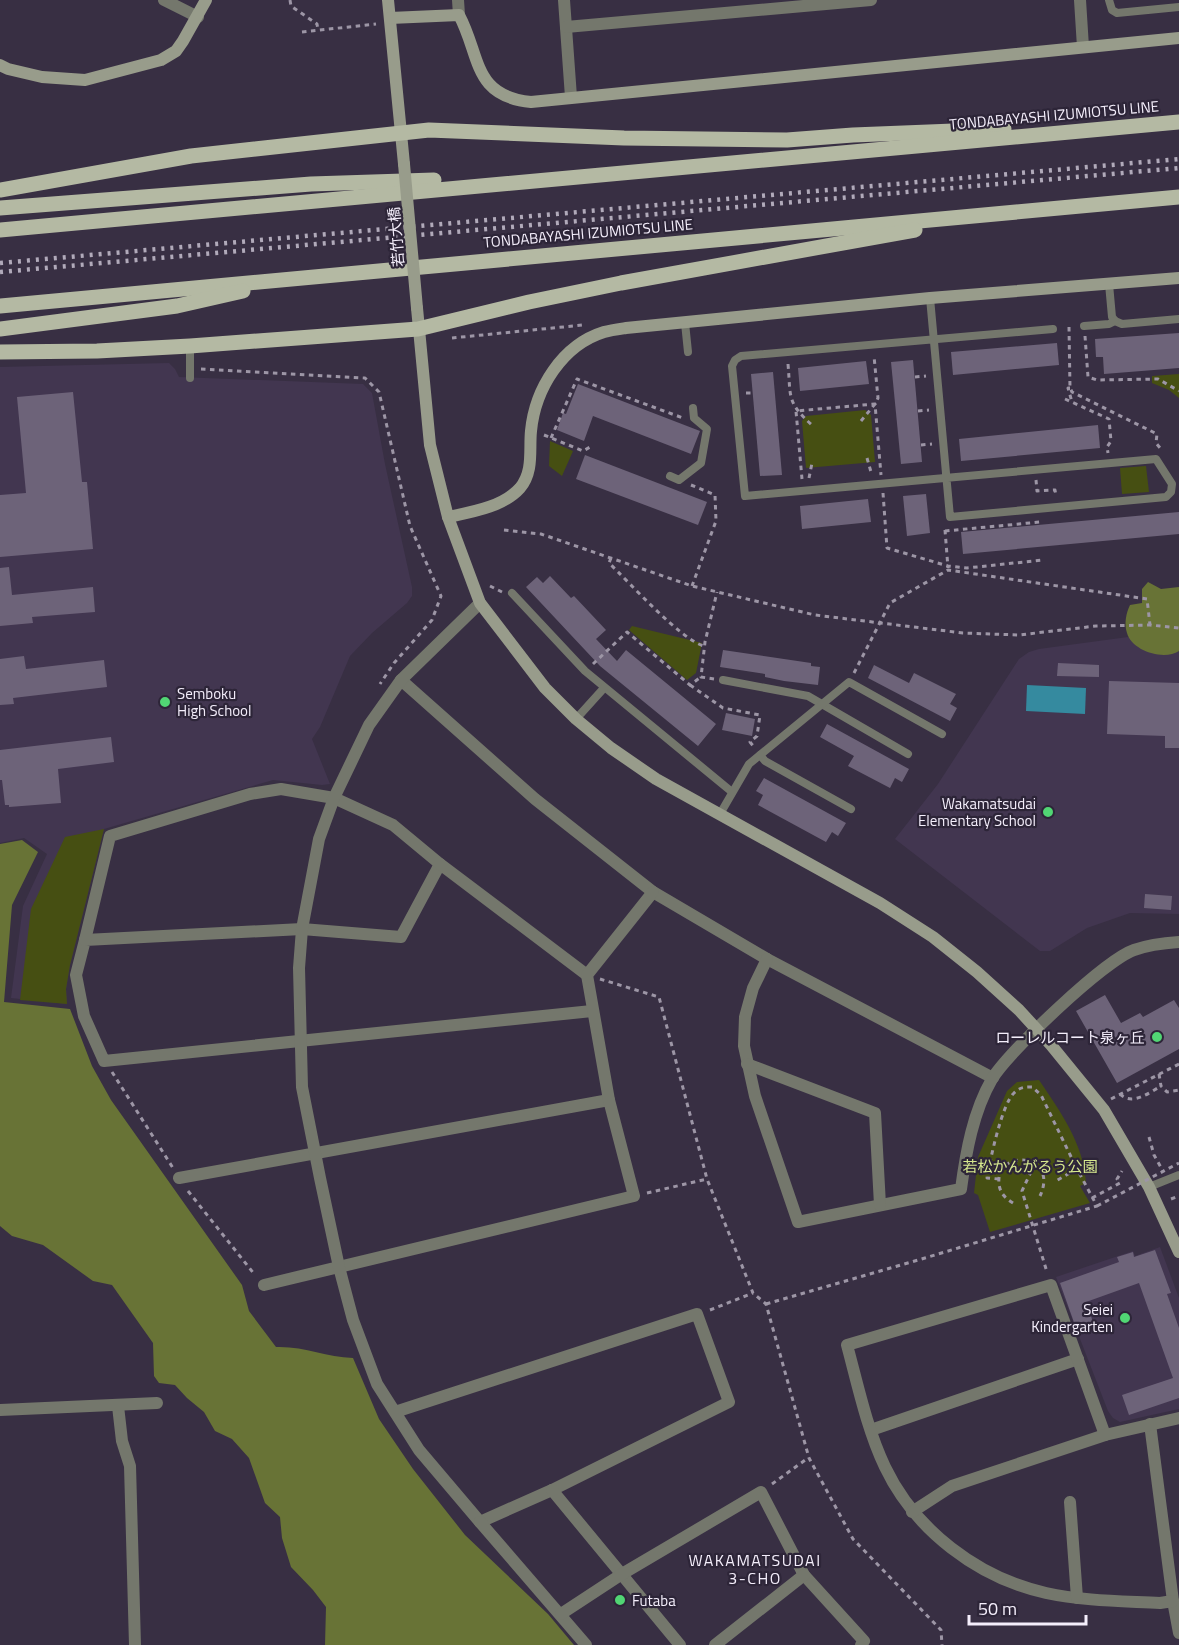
<svg xmlns="http://www.w3.org/2000/svg" width="1179" height="1645" font-family="'Titillium Web','Noto Sans JP',sans-serif">
<rect width="100%" height="100%" fill="#382f43"/>
<g fill="#423650">
<polygon points="169,363 175,369 179,377 363,384 372,393 385,464 412,587 412,596 407,603 372,633 350,656 320,727 312,739 330,784 322,785 273,780 104,829 70,965 66,989 67,1004 11,998 23,906 47,854 24,838 0,843 0,367"/>
<polygon points="1128,637 1179,646 1179,914 1130,913 1087,928 1050,951 1040,951 895,839 938,784 1019,659 1029,652 1039,649"/>
<polygon points="1160,1247 1179,1298 1179,1409 1120,1422 1113,1418 1108,1411 1056,1277 1133,1251 1135,1256"/>
</g>
<g fill="#464f12">
<polygon points="1179,374 1179,398 1169,390 1152,383 1152,376"/>
<polygon points="865,410 871,415 875,462 806,468 802,421 806,416"/>
<polygon points="550,441 573,451 562,476 549,466"/>
<polygon points="1146,466 1149,492 1122,494 1120,468"/>
<polygon points="632,626 702,643 696,673 687,680 629,630"/>
<polygon points="104,829 70,965 66,989 67,1004 20,1000 31,909 65,837"/>
<path d="M 1039,1080 C 1060,1111 1084,1144 1086,1183 L 1080,1186 L 1090,1203 L 990,1232 L 978,1195 L 974,1193 L 978,1157 L 1007,1091 L 1017,1082 Z"/>
</g>
<g fill="#687336">
<path d="M 1148,582 L 1161,589 L 1179,587 L 1179,651 C 1164,661 1132,651 1127,633 C 1124,624 1126,613 1130,605 L 1142,603 L 1142,589 Z"/>
<path d="M 22,840 L 38,852 L 12,905 L 4,1002 L 70,1009 L 92,1066 L 111,1100 L 242,1285 L 249,1311 L 276,1347 C 304,1346 326,1357 353,1358 L 379,1419 L 413,1469 L 465,1535 L 548,1614 L 574,1645 L 325,1645 L 326,1607 L 313,1590 L 291,1567 L 282,1538 L 280,1517 L 265,1503 L 249,1458 L 232,1439 L 215,1431 L 204,1412 L 187,1398 L 175,1385 L 159,1383 L 154,1376 L 153,1343 L 112,1285 L 93,1281 L 43,1245 L 12,1236 L 0,1226 L 0,844 Z"/>
</g>
<polygon fill="#358a9f" points="1027,685 1086,688 1085,714 1026,711"/>
<g fill="#6d6379">
<polygon points="1179,333 1179,368 1104,374 1103,357 1096,357 1095,339"/>
<polygon points="1057,343 1059,365 953,375 951,352"/>
<polygon points="913,360 922,462 901,464 891,362"/>
<polygon points="866,361 869,384 800,391 798,368"/>
<polygon points="773,372 782,475 760,476 751,374"/>
<polygon points="578,384 700,431 691,454 593,416 584,441 557,430 563,413 566,414"/>
<polygon points="73,392 82,482 87,482 93,549 0,557 0,495 26,493 17,397"/>
<polygon points="1098,425 1100,448 961,461 959,439"/>
<polygon points="585,455 707,502 698,525 576,479"/>
<polygon points="926,494 930,533 907,536 903,496"/>
<polygon points="868,499 871,522 802,529 800,506"/>
<polygon points="1179,512 1179,534 963,554 961,532"/>
<polygon points="9,567 12,595 93,587 95,612 32,617 33,623 0,626 0,568"/>
<polygon points="550,576 571,598 574,596 606,630 596,639 617,661 626,650 716,724 698,746 600,666 526,587 537,577 543,583"/>
<polygon points="723,650 811,663 811,666 820,667 818,685 784,681 765,677 765,674 720,667"/>
<polygon points="24,656 26,669 104,660 107,687 13,698 14,704 0,705 0,659"/>
<polygon points="1058,663 1099,665 1099,677 1057,676"/>
<polygon points="874,665 909,683 914,673 956,694 950,704 957,708 950,721 868,678"/>
<polygon points="1109,681 1179,683 1179,748 1165,748 1165,736 1107,734"/>
<polygon points="726,713 755,719 752,736 722,730"/>
<polygon points="827,724 909,769 902,782 895,778 890,788 848,766 854,756 820,737"/>
<polygon points="111,737 114,762 58,769 61,803 9,807 9,805 5,805 2,780 0,780 0,750"/>
<polygon points="764,778 846,823 838,836 832,832 826,842 758,805 763,795 756,791"/>
<polygon points="1145,894 1172,896 1171,910 1144,908"/>
<polygon points="1105,995 1121,1023 1140,1013 1143,1017 1174,1000 1179,1008 1179,1049 1117,1083 1076,1011"/>
<polygon points="1155,1250 1171,1293 1167,1294 1179,1328 1179,1398 1129,1415 1122,1395 1173,1378 1139,1283 1086,1302 1093,1322 1076,1328 1060,1283 1119,1262 1117,1257 1133,1252 1134,1257"/>
</g>
<g fill="none" stroke-linecap="round" stroke-linejoin="round">
<g stroke="#9d96a6" stroke-width="3" stroke-dasharray="4.5 4.5" stroke-linecap="butt">
<polyline points="290,0 291,6 317,24 318,30"/>
<polyline points="302,32 376,24"/>
<polyline points="1069,327 1070,388 1072,392 1157,434 1156,443 1160,448"/>
<polyline points="1085,336 1088,377 1097,380 1158,379 1179,391"/>
<polyline points="452,338 583,325"/>
<path d="M 788,364 C 791,397 786,402 813,426"/>
<polyline points="201,369 365,378 379,392 410,526 441,596 432,620 394,663 380,684"/>
<polyline points="915,377 926,376"/>
<polyline points="1070,388 1068,388 1072,402"/>
<polyline points="746,393 753,393"/>
<polyline points="1065,399 1109,419 1111,441 1107,447 1108,453"/>
<polyline points="918,411 929,410"/>
<polyline points="861,421 875,404 878,398 874,356"/>
<polyline points="544,435 583,451 592,446"/>
<polyline points="551,438 577,379 683,418"/>
<polyline points="921,445 932,444"/>
<polyline points="867,458 871,472 873,472"/>
<polyline points="809,478 812,463"/>
<polyline points="802,479 796,411 875,404 881,475"/>
<polyline points="1036,480 1037,491 1055,490 1056,496"/>
<polyline points="691,485 715,495 716,521 692,586"/>
<polyline points="883,493 887,548 948,566 967,568 1043,560"/>
<polyline points="504,530 541,534 692,586 815,615 963,633 1019,635 1096,626 1150,625 1179,628"/>
<polyline points="945,530 948,568"/>
<polyline points="945,531 1040,522"/>
<path d="M 611,558 L 609,563 C 629,582 681,640 704,646"/>
<polyline points="490,586 502,592"/>
<polyline points="593,664 627,632 690,685 701,677"/>
<polyline points="854,673 890,603 948,570 1147,599 1150,625"/>
<polyline points="714,679 701,677 705,642 717,592"/>
<polyline points="690,685 723,708 760,715 757,736 750,742 754,747"/>
<polyline points="600,979 659,997 707,1179 753,1293 766,1304 809,1458 853,1539 941,1630 942,1645"/>
<polyline points="112,1072 173,1168"/>
<polyline points="1159,1074 1161,1086 1167,1092 1179,1090"/>
<path d="M 1120,1094 C 1132,1106 1149,1093 1161,1086"/>
<polyline points="1111,1099 1179,1064"/>
<polyline points="1149,1137 1154,1155 1163,1171"/>
<polyline points="1035,1163 1022,1191 1047,1272"/>
<path d="M 999,1179 L 987,1178 C 990,1160 1002,1104 1014,1093 C 1020,1087 1025,1087 1032,1087 L 1041,1095 L 1077,1169"/>
<polyline points="188,1191 255,1275"/>
<polyline points="647,1193 707,1179"/>
<polyline points="1092,1198 1120,1183 1117,1179 1122,1171"/>
<polyline points="1171,1199 1179,1196"/>
<path d="M 1013,1203 C 1005,1198 1000,1193 999,1184 C 995,1148 1060,1153 1040,1196"/>
<polyline points="766,1304 925,1258 1097,1206 1077,1169 1054,1182"/>
<polyline points="710,1310 753,1293"/>
<polyline points="772,1484 808,1458"/>
</g>
<g stroke="#74776c" stroke-width="8">
<polyline points="1109,0 1112,10 1117,13 1179,7"/>
<polyline points="1109,284 1112,317 1115,321 1122,324 1179,319"/>
<path d="M 930,298 C 937,371 943,444 950,517 L 1166,497 L 1171,492 L 1172,484 L 1156,459 C 1019,472 882,483 745,496 L 732,366 L 735,360 L 741,356 L 1053,329"/>
<polyline points="685,323 688,352"/>
<polyline points="1084,326 1109,324 1115,321"/>
<polyline points="190,378 190,346"/>
<polyline points="670,476 679,480 701,463 707,429 694,418 693,408"/>
<polyline points="512,593 585,671 732,792"/>
<polyline points="723,680 808,696 908,754"/>
<polyline points="576,719 604,688"/>
<polyline points="760,755 765,761 851,809"/>
<polyline points="720,814 749,764 849,682 942,734"/>
<polyline points="1149,1187 1179,1175"/>
</g>
<g stroke="#74776c" stroke-width="12">
<polyline points="164,0 198,17"/>
<polyline points="458,0 459,15"/>
<polyline points="564,0 571,97"/>
<polyline points="1080,0 1083,47"/>
<polyline points="566,27 871,0"/>
<polyline points="401,680 535,799 653,892 767,959 993,1078"/>
<polyline points="440,864 401,937 302,929 85,940 76,975 84,1016 104,1061 592,1011"/>
<polyline points="85,940 110,836 250,794 281,789 334,798 393,825 440,864 587,975"/>
<path d="M 767,959 L 753,988 L 745,1017 L 744,1046 L 755,1096 L 798,1222 L 961,1189 C 966,1152 973,1112 992,1079 C 1008,1052 1105,960 1134,950 C 1148,945 1164,943 1179,942"/>
<polyline points="747,1064 875,1113 880,1205"/>
<polyline points="179,1178 609,1100"/>
<polyline points="264,1285 634,1196 609,1100 587,975 653,892"/>
<polyline points="118,1406 122,1441 130,1466 135,1645"/>
<polyline points="0,1410 157,1403"/>
<polyline points="395,1412 697,1314 729,1402 552,1490 480,1522 419,1450 377,1384 353,1320 339,1267 320,1178 302,1087 299,968 302,929 319,839 334,798 369,725 401,680 480,603"/>
<polyline points="1150,1424 1173,1601 1179,1633"/>
<polyline points="871,1430 1078,1359"/>
<path d="M 1105,1435 L 1051,1285 L 847,1345 C 858,1386 867,1429 885,1467 C 915,1530 978,1578 1046,1593 C 1083,1601 1123,1601 1160,1603 L 1173,1601"/>
<polyline points="552,1490 680,1645"/>
<polyline points="1070,1502 1077,1598"/>
<polyline points="912,1512 952,1486 1105,1435 1179,1418"/>
<polyline points="480,1522 586,1645"/>
<polyline points="561,1614 622,1574 761,1492 804,1575 864,1641 861,1645"/>
<polyline points="715,1645 804,1575"/>
</g>
<g stroke="#989c8b" stroke-width="12">
<polyline points="388,0 404,164"/>
<path d="M 390,18 L 459,15 C 481,56 472,96 531,102 L 1179,38"/>
<polyline points="0,65 8,69 42,77 85,80 161,60 176,51 183,41 206,0"/>
<polyline points="417,308 430,445 448,517 480,603 545,688 576,719 611,748 656,779 880,903 933,937 977,972 1019,1010 1051,1045 1104,1110 1149,1187 1179,1252"/>
<path d="M 448,517 C 472,512 503,507 520,488 C 534,471 529,450 531,431 C 535,389 562,345 604,332 C 611,330 619,329 626,328 L 930,298 L 1179,278"/>
</g>
<g stroke="#b4b9a3" stroke-width="15">
<polyline points="0,190 191,156 429,130 624,138 787,140 853,135 1004,129"/>
<polyline points="0,208 311,184 434,180"/>
<polyline points="0,230 1179,122"/>
<polyline points="0,306 1179,197"/>
<polyline points="0,329 177,306 243,291"/>
<polyline points="0,352 97,351 190,346 418,329 529,302 621,283 915,230"/>
</g>
<g stroke="#b1aaba" stroke-width="4.5" stroke-dasharray="3 6" stroke-linecap="butt">
<polyline points="0,263 1179,159"/>
<polyline points="0,272 1179,168"/>
</g>
<polyline stroke="#9d96a6" stroke-width="3" stroke-dasharray="4.5 4.5" stroke-linecap="butt" points="1097,1206 1179,1163"/>
<polyline stroke="#989c8b" stroke-width="12" points="404,164 417,308"/>
</g>
<g fill="#51d674" stroke="#2d2538" stroke-width="2">
<circle cx="165" cy="702" r="6"/>
<circle cx="1048" cy="812" r="6"/>
<circle cx="1157" cy="1037" r="6"/>
<circle cx="1125" cy="1318" r="6"/>
<circle cx="620" cy="1600" r="6"/>
</g>
<g text-anchor="middle" dominant-baseline="central" stroke-width="4.5" stroke-linejoin="round" paint-order="stroke">
<g font-size="15" fill="#f4eefb" stroke="#2d2538">
<text transform="translate(1054 115) rotate(-5)">TONDABAYASHI IZUMIOTSU LINE</text>
<text transform="translate(588 233) rotate(-5)">TONDABAYASHI IZUMIOTSU LINE</text>
<text transform="translate(396 237) rotate(-95)">若竹大橋</text>
</g>
<g font-size="15" fill="#f4eefb" stroke="#2d2538" text-anchor="end">
<text x="177" y="693" text-anchor="start">Semboku<tspan x="177" dy="17">High School</tspan></text>
<text x="1036" y="803">Wakamatsudai<tspan x="1036" dy="17">Elementary School</tspan></text>
<text x="1145" y="1037">ローレルコート泉ヶ丘</text>
<text x="1113" y="1309">Seiei<tspan x="1113" dy="17">Kindergarten</tspan></text>
<text x="632" y="1600" text-anchor="start">Futaba</text>
</g>
<g font-size="15" fill="#d7e98e" stroke="#2d2538">
<text x="1030" y="1166">若松かんがるう公園</text>
</g>
<g font-size="16" letter-spacing="1.5" fill="#f4eefb" stroke="#2d2538">
<text x="755" y="1560">WAKAMATSUDAI<tspan x="755" dy="18">3-CHO</tspan></text>
</g>
</g>
<path d="M969 1615v9h117v-9" fill="none" stroke="#f4eefb" stroke-width="3"/>
<text x="978" y="1615" font-size="18" fill="#f4eefb" stroke="#2d2538" stroke-width="4.5" paint-order="stroke">50 m</text>
</svg>
